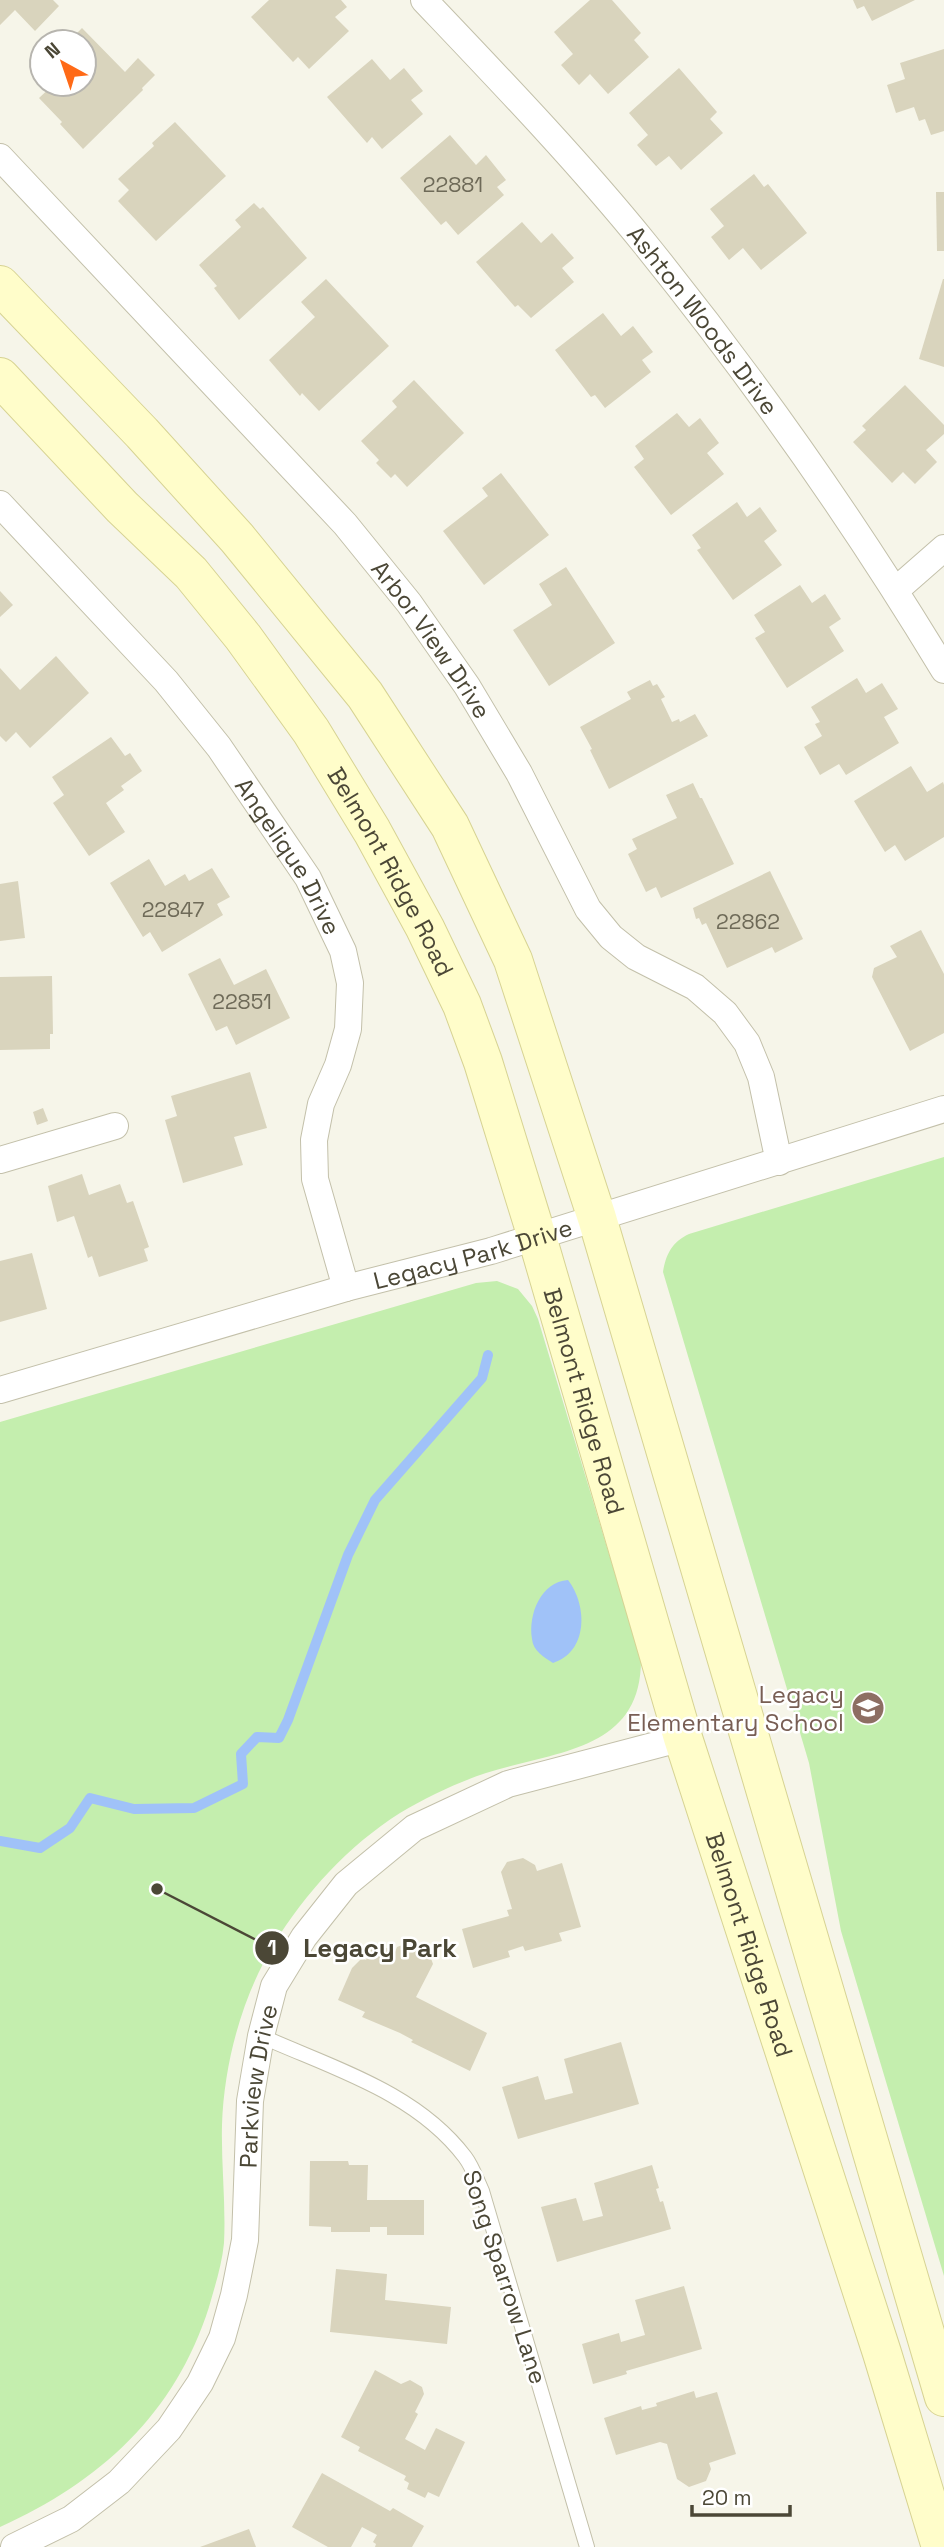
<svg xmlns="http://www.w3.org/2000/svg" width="944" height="2547" font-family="'Space Grotesk',sans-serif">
<rect width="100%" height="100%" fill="#f6f5e9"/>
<g fill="#c4eeae">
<path d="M 944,1157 L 944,2276 L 841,1931 L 809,1763 L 663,1272 C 666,1254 672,1242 689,1234 Z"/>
<path d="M 497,1281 L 518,1289 L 532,1306 L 538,1319 L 641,1660 C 641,1752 554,1751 486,1773 C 456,1783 427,1797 400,1813 C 348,1846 306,1892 274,1944 C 242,1997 224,2063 222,2125 C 221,2164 226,2204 224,2243 C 222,2264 215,2286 209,2307 C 175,2414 100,2482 0,2527 L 0,1422 L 476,1283 Z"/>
</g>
<path fill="#a0c2f8" d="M 568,1580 C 588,1606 588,1652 553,1663 C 544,1657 533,1651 532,1639 C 528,1614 541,1582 568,1580 Z"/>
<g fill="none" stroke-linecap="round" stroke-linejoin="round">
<polyline stroke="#a0c2f8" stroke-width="10" points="0,1841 40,1848 70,1828 90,1798 134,1809 194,1808 243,1784 241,1754 257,1737 279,1738 288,1720 348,1555 375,1500 482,1378 488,1355"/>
</g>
<g fill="#d9d4bd">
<polygon points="0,0 53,0 59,6 35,31 15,10 0,25"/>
<polygon points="269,0 341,0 347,7 335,17 349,31 309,69 298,57 293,62 251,17"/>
<polygon points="590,0 612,0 641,33 634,40 649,57 608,94 590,74 579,85 561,65 573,54 554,32"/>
<polygon points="853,0 915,0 872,21 864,6 857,9"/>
<polygon points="82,28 125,72 138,58 155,75 142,88 143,90 83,149 60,124 62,122 39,98 54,84 84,84 84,42 68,42"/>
<polygon points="944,49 944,131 931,135 925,119 919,121 914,107 896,113 887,85 905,79 900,63"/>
<polygon points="372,59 390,80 404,68 423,91 411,100 423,114 382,149 372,137 367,143 327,97"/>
<polygon points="679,68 717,112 710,119 723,133 681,170 669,156 656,166 637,145 648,135 629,113"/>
<polygon points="175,122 226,176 156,241 118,201 129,190 118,179 154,146 152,143"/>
<polygon points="450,135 476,165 486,155 506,180 497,187 504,195 458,235 446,221 441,225 400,178"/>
<polygon points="754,174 764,187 768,184 807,233 761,270 743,248 729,260 711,237 724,226 710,209"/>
<polygon points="936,192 944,192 944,251 937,251"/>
<polygon points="254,203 260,209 263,207 307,258 239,320 214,288 217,286 199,265 241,227 235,220"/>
<polygon points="522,222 541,243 552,233 574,258 562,268 574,282 531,318 518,305 515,307 476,262"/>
<polygon points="326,279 389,346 319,411 302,393 300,396 269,360 315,317 301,302"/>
<polygon points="943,279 944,279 944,367 919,359"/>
<polygon points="603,313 621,336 633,326 653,352 642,360 651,372 605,408 595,395 591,397 555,350"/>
<polygon points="414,380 464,433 407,487 395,474 391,478 376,463 379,460 361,441 397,407 392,401"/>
<polygon points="905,385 944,425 944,434 926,450 937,462 915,484 903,472 892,483 853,442 866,430 862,426"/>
<polygon points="677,413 689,427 700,418 719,443 707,453 724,474 671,515 634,467 644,459 635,446"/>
<polygon points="501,473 549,535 484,585 443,531 488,496 482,488"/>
<polygon points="737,502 747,517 760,507 777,531 764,541 782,565 733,600 697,550 701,548 692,535"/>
<polygon points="566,567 615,643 549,686 513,630 552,605 539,584"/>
<polygon points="800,585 812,603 825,594 841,619 829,627 844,651 787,688 755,638 765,632 754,615"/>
<polygon points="0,591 13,605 0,617"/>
<polygon points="56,656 89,693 30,748 16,732 6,742 0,736 0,668 20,690"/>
<polygon points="857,678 866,693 882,683 898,709 884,717 899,743 846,775 839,764 820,775 804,747 822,736 815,724 820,722 811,707"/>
<polygon points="650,680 653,686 657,684 665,697 661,699 672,722 679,719 680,722 695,714 708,736 609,789 590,750 592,749 580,727 631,699 627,692"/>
<polygon points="111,737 125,756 130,753 142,771 121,786 124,790 106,803 125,832 89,856 53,803 64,795 52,777"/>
<polygon points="911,766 927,792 943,782 944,785 944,837 905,861 895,845 885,852 854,801"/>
<polygon points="693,783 700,798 702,798 734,864 661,898 656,887 646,892 628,854 637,849 632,839 677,818 666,795"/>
<polygon points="149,859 165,886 185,874 189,881 212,868 230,897 217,904 223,915 162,952 150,932 143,937 110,883"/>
<polygon points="770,871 803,939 775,953 772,947 727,968 706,923 702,925 699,918 696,919 693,908"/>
<polygon points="18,881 25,938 0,941 0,884"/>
<polygon points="921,930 944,974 944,1033 910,1051 872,977 874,968 897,957 890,946"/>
<polygon points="220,958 234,985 266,969 290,1018 236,1045 227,1026 216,1031 188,974"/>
<polygon points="52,976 53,1034 50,1034 50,1049 0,1050 0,977"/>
<polygon points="250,1072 267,1128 234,1137 243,1165 183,1183 165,1120 177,1116 171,1096"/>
<polygon points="43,1108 48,1121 37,1125 33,1112"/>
<polygon points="82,1174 89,1195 120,1184 127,1203 133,1201 149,1247 144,1249 148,1261 99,1277 92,1256 88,1258 74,1216 57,1222 48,1186"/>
<polygon points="32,1253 47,1309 0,1322 0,1261"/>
<polygon points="523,1858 535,1865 537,1871 562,1863 581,1927 559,1933 562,1941 525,1951 523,1946 508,1951 510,1957 473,1968 462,1929 509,1916 507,1910 512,1909 501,1872 507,1862"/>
<polygon points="374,1942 395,1952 397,1947 411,1942 428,1950 433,1964 416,1997 487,2033 470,2071 411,2042 413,2040 400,2033 362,2017 365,2012 338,2000 352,1968 362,1958 366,1960"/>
<polygon points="621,2042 639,2104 518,2139 502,2087 538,2076 545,2100 573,2093 564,2059"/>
<polygon points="310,2161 348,2161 349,2165 368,2165 367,2200 424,2200 424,2235 387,2235 387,2227 370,2227 370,2232 331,2232 331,2227 309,2226"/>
<polygon points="652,2165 659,2188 656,2189 660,2202 663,2201 671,2229 557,2262 541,2207 576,2198 583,2221 603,2216 594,2183"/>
<polygon points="336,2269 387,2274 385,2300 451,2307 447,2344 330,2332"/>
<polygon points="684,2286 702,2349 626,2371 627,2374 593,2384 582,2344 619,2333 621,2342 645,2335 635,2300"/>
<polygon points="375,2370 401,2384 410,2380 422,2387 424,2394 415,2412 418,2414 405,2439 425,2450 436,2428 465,2442 439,2497 428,2492 425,2498 407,2489 409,2483 404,2480 406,2476 358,2451 360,2447 341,2437"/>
<polygon points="694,2391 696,2398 717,2392 736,2454 709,2463 711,2469 706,2481 689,2487 677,2479 667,2444 660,2442 616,2455 604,2418 641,2406 642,2410 657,2406 656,2403"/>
<polygon points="322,2473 390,2511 393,2508 424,2526 412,2547 375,2547 376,2544 373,2542 377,2535 362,2527 351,2547 328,2547 292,2527"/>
<polygon points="249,2529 256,2547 200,2547"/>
</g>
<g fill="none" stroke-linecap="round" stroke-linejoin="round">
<defs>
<path id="lane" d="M 261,2036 C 332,2068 416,2092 465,2157 C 472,2166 477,2180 482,2191 L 587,2547"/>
<g id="street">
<path id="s1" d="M 424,0 C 500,80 576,159 645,244 C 754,379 854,521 944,670"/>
<path id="s2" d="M 0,157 L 345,524 L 409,603 L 467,686 L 519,773 L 588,909 L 611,937 L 636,957 L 695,987 L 725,1013 L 747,1043 L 761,1077 L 779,1162"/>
<path id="s3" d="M 0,504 L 166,681 L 219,747 L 308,878 L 343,951 L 350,983 L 348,1029 L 338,1065 L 321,1104 L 314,1140 L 315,1179 L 346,1288"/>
<polyline points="896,590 944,548"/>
<polyline points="0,1160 115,1126"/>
<path id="s4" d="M 0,1390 L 346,1288 L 491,1251 L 944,1109"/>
<path id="s5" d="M 14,2547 L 71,2519 L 119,2482 L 169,2429 L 200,2383 L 222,2338 L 234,2295 L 245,2240 L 250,2101 L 261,2036 L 274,1986 L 304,1937 L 346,1884 L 414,1828 L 508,1784 L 683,1738"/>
</g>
<g id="secondary">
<polyline points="0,285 142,433 237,538 365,695 450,826 513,960 597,1218 944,2397"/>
<path id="s6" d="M 0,377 L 122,507 L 191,573 L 243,637 L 311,731 L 372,831 L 425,928 L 462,1005 L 483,1062 L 537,1237 L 683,1738 L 882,2353 L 941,2547"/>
</g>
</defs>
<use href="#lane" stroke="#c3c0aa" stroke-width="16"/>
<use href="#street" stroke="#c3c0aa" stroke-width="28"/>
<use href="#secondary" stroke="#d7d393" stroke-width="40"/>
<use href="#lane" stroke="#fff" stroke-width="14"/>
<use href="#street" stroke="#fff" stroke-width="26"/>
<use href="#secondary" stroke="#fffdca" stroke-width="38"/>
</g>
<defs>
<symbol id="school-disc" viewBox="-11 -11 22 22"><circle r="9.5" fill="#8d6e63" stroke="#fff"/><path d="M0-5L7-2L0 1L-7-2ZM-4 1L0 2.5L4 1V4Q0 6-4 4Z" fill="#fff"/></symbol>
</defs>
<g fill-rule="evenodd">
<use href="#school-disc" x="849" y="1689" width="38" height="38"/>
</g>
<g text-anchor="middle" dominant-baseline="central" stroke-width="5" stroke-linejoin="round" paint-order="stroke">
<g font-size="21" fill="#6e6a58">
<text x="453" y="184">22881</text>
<text x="173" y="909">22847</text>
<text x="748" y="921">22862</text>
<text x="242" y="1001">22851</text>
</g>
<g font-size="24" fill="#4b4736" stroke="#fff">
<text stroke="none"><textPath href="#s1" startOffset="425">Ashton Woods Drive</textPath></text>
<text stroke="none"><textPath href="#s2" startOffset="648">Arbor View Drive</textPath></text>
<text stroke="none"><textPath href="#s3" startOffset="457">Angelique Drive</textPath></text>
<text stroke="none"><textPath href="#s6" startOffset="634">Belmont Ridge Road</textPath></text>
<text stroke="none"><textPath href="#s4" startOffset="492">Legacy Park Drive</textPath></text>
<text stroke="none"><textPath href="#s6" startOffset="1200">Belmont Ridge Road</textPath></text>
<text stroke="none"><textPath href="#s6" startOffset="1768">Belmont Ridge Road</textPath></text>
<text stroke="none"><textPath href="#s5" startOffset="558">Parkview Drive</textPath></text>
<text transform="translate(505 2277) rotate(72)">Song Sparrow Lane</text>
</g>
<g font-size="24" fill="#785e54" stroke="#fff" text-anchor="end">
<text x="844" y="1694">Legacy<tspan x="844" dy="28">Elementary School</tspan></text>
</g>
</g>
<path fill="none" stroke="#4b4736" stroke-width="2.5" d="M157 1889L272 1948"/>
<g fill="#4b4736" stroke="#fff" stroke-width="2.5">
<circle cx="157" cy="1889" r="7"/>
<circle cx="272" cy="1948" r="18"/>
</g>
<g font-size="21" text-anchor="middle" font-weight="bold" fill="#fff">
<text x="272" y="1955">1</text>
</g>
<g font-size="26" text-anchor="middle" font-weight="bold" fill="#4b4736" stroke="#fff" stroke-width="5" stroke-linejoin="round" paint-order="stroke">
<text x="380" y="1957">Legacy Park</text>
</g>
<g transform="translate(63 63) rotate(320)"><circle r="33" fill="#ffffff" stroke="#b7b5af" stroke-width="2"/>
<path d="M0-5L12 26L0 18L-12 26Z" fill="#ff6a17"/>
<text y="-10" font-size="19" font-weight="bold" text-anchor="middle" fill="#4b4736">N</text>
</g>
<path d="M692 2505v10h98v-10" fill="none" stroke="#4b4736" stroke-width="3.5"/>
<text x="702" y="2505" font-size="21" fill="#4b4736" stroke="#ffffff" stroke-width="5" paint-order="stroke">20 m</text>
</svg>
